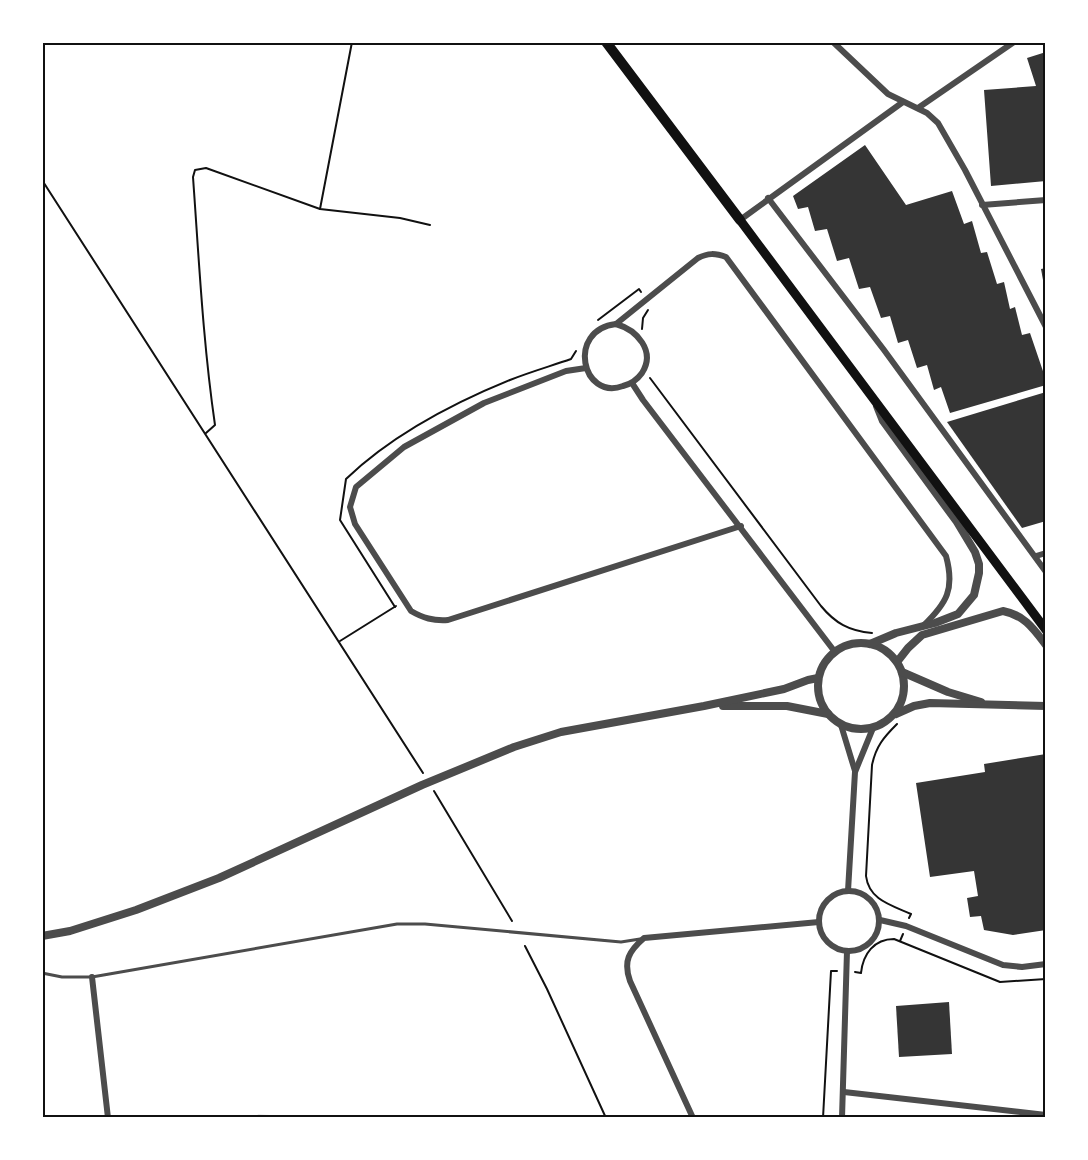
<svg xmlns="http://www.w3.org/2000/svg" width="1088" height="1160" font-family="'Source Sans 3',sans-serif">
<rect width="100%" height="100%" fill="#fff"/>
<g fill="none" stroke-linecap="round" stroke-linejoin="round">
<polyline stroke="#d9d9d9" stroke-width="3" points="253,1118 259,1116 301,1118"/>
</g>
<g fill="#353535">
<polygon points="1046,52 1046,181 991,186 984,90 1036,86 1027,58"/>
<polygon points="865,145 906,205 952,191 964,224 972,221 981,253 987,252 997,284 1004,282 1010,309 1015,307 1022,335 1030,333 1046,380 1046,385 950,413 941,387 934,390 927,365 917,368 908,340 898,343 890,316 881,318 870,287 859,289 849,258 837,261 827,229 815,231 808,207 798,209 793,196"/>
<polygon points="1046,268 1046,291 1045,291 1041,269"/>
<polygon points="1046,392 1046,521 1022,528 947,422"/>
<polygon points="1046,754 1046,930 1013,935 984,930 981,916 970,917 967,898 978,896 974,871 930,877 916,783 985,772 984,764"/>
<polygon points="949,1002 952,1054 899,1057 896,1006"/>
</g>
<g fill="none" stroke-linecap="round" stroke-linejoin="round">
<g stroke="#111" stroke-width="2">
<polyline points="42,180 423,773"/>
<polyline points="320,209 352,42"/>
<polyline points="598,320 639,289 641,292"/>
<polyline points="642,329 643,318 648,310"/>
<path d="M 650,378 L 821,606 C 835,623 849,631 872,633"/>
<path d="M 206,433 L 215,425 C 203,343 199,260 193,177 L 195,170 L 206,168 L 320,209 L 400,218 L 430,225"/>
<path d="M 395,607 L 340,520 L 346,479 C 392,435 451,404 510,380 C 530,372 551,366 571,359 L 576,351"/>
<polyline points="340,641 396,606"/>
<path d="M 897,724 C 884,737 876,746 872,765 L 866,876 C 869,900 891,905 911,914 L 909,918"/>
<polyline points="434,791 512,921"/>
<polyline points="900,941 903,934"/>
<polyline points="525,946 547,989 606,1118"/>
<path d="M 855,972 L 861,973 C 863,954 874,939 894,939 L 1000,982 L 1046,979"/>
<polyline points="823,1118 831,971 837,971"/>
</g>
<polyline stroke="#4c4c4c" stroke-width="3" points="42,973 62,977 92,977 397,924 425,924 621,942 640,939"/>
<g stroke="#4c4c4c" stroke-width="6">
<polyline points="833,42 888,94 927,113 938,123 965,170 1046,327"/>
<polyline points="918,108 1014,42"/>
<polyline points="768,198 884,350 1046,572"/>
<polyline points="982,205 1046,200"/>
<polyline points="740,220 903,102"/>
<path d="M 616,324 L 698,258 C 708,253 715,253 726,257 L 946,556 C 955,589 947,603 923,626"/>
<path d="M 616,324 C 637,330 656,351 642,373 C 637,380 631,384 623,386 C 582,401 566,330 616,324 Z"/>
<path d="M 586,368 L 566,371 L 484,403 L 404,447 L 356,487 L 350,507 L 355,524 L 411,611 C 423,618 433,621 448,620 L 741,526"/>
<polyline points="632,383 643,400 835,652"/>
<polyline points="1036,556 1046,553"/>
<polyline points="841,725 855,771"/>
<circle cx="849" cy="921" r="30"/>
<polyline points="848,891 855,772 873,728"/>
<polyline points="880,920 906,926 1003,965 1022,967 1046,964"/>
<polyline points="92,977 108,1118"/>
<polyline points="844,1092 1046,1115"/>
<path d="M 693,1118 L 630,981 C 623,961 629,951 644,938 L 819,922"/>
<polyline points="842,1118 847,951"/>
</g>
<g stroke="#4c4c4c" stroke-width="8">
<circle cx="861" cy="686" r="43"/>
<polyline points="870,644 896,633 935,623 958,614 974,595 979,573 979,564 975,552 957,522 883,421 877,406"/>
<path d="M 897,662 L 908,648 L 922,635 L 1003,611 C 1024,615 1033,628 1046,645"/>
<polyline points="902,672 948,692 981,702"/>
<polyline points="723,706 787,706 828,714"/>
<polyline points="896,714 914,706 930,703 1046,706"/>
<polyline points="42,936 70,931 136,910 219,878 422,785 514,747 561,732 704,706 784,689 808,680 818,678"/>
</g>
<polyline stroke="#111" stroke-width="9" points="740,220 1046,630"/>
<polyline stroke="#111" stroke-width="10" points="606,42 740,220"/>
</g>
<rect width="1088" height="1160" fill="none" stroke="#ffffff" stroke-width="87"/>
<rect x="44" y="44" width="1000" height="1072" fill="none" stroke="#111" stroke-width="2"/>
</svg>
